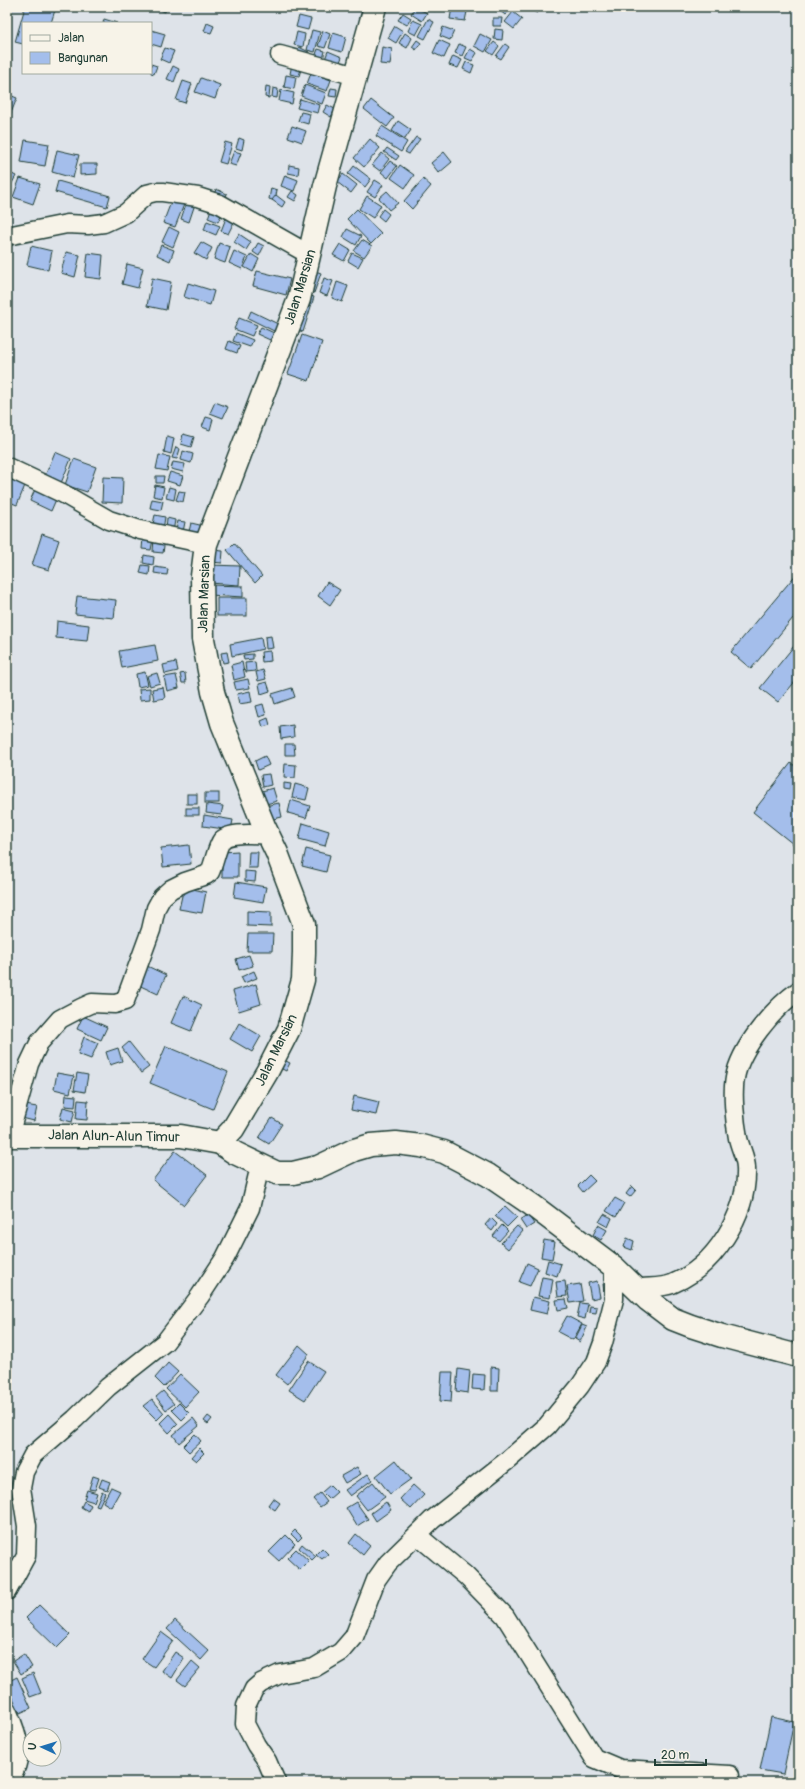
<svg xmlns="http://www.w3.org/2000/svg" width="805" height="1789" font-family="Pangolin,sans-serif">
<rect width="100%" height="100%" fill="#dee3e9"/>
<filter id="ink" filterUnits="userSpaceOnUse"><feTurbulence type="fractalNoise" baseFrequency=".025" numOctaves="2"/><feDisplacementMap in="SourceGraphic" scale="8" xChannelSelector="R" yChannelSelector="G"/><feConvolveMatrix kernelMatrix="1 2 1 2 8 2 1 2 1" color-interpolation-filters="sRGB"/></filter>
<g filter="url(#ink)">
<g fill="#a4beeb" stroke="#1f3d34">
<polygon points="25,7 44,7 55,10 51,23 23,23 23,44 15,42"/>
<polygon points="152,7 166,7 165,12"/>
<polygon points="415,7 427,13 422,21 411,14"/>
<polygon points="428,7 437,7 435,11"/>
<polygon points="452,7 468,7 465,21 450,19"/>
<polygon points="500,7 511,7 512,8 505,15 498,9"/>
<polygon points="530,7 540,7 537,13 529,9"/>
<polygon points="513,12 522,19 514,29 505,22"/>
<polygon points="403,13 411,18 407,25 398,20"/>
<polygon points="299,16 311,19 308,30 296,27"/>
<polygon points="493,18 502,18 501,26 493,26"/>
<polygon points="104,19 117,23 103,23"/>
<polygon points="428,19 434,22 425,39 419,36"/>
<polygon points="413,20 422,24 416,35 408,31"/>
<polygon points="207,23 214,26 211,33 204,31"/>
<polygon points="395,26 403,31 396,43 388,38"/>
<polygon points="443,27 454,31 450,40 440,36"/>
<polygon points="495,29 503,30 502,40 494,39"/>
<polygon points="151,30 165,34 161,47 151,44"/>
<polygon points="312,30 320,32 315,52 307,50"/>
<polygon points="323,31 330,34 325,48 318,46"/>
<polygon points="297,32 305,34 303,47 294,45"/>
<polygon points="333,33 346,37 342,52 329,48"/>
<polygon points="405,33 412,38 407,48 399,43"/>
<polygon points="480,34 492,40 485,52 474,46"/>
<polygon points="417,40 421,43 416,50 412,47"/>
<polygon points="439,40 450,45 444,58 433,53"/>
<polygon points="494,42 499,46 493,55 487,51"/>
<polygon points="459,44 466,47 462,56 455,53"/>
<polygon points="505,44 509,47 501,59 496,56"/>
<polygon points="299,47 309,52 305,59 296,54"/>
<polygon points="382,47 392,49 390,65 380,64"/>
<polygon points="165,48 174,51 169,63 160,59"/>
<polygon points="318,49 325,51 323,59 315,57"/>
<polygon points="470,49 477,53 472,61 465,58"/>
<polygon points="328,51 342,57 338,67 324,62"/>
<polygon points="453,56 462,60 458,68 449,65"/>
<polygon points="466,62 474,65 471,73 463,69"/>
<polygon points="151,64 157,66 154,74 151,73"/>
<polygon points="292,64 302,66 299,76 290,74"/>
<polygon points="173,66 179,69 174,82 167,79"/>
<polygon points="311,73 331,80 327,91 307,84"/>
<polygon points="286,75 296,77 294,89 284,87"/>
<polygon points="201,78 220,85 215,99 195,92"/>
<polygon points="183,81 192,84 185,103 176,100"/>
<polygon points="305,85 326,93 322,104 301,96"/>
<polygon points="266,86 270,87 269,98 265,97"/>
<polygon points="273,88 278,89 277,98 272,97"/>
<polygon points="331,88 337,89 336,97 329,96"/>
<polygon points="281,90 294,93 292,104 279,101"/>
<polygon points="7,94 17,98 9,118 7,117"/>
<polygon points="300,99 320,105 318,113 297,108"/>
<polygon points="371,100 394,118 387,127 364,109"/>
<polygon points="327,105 335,109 331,117 323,112"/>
<polygon points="301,112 310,114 308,124 298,121"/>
<polygon points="398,121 411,130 405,139 392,131"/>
<polygon points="292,126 306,131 302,142 288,137"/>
<polygon points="382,126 407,142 401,152 376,136"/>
<polygon points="416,137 420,139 409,154 405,152"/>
<polygon points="239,138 244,140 242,150 236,148"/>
<polygon points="370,139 380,148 364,167 354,158"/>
<polygon points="25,140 49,144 45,166 21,162"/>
<polygon points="225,142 232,144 226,164 219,162"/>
<polygon points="387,148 399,156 396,160 384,152"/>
<polygon points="57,150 79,155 73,178 52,172"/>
<polygon points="234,151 241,153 236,166 229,164"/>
<polygon points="444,152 452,162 439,173 431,163"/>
<polygon points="382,153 389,159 380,171 372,165"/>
<polygon points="390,161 397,166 388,178 381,172"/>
<polygon points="80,164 97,164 97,174 80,175"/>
<polygon points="289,165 299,167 298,175 288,173"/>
<polygon points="400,165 414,175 405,188 391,178"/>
<polygon points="354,166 371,179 365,187 348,174"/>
<polygon points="8,172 16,176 8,190 7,189"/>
<polygon points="343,174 357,185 351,193 337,182"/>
<polygon points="285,175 298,180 294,191 281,186"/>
<polygon points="20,178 40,184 33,204 13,197"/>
<polygon points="423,179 431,186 412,209 404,201"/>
<polygon points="375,180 383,185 375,197 367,192"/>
<polygon points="58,181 110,196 107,207 55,192"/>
<polygon points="271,188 277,190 275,201 269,199"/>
<polygon points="216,189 227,194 225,199 214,195"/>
<polygon points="292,191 298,195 295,201 288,197"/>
<polygon points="387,191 398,203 389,210 379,198"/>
<polygon points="276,195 285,202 282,207 272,200"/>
<polygon points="367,196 381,205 373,218 359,209"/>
<polygon points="173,197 185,202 175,227 163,223"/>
<polygon points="187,201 195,204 189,222 181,219"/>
<polygon points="211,209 222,213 218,222 208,218"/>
<polygon points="357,209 381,234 371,244 347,219"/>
<polygon points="383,209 389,214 384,221 378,216"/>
<polygon points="226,218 234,222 228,234 221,231"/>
<polygon points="207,221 220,226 216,235 204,230"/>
<polygon points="169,227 179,232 173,247 162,242"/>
<polygon points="347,229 361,236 356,245 343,237"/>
<polygon points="239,234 251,242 246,250 234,242"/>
<polygon points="362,240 372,246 364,257 354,251"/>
<polygon points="201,242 212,248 206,260 194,253"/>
<polygon points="219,243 230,247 225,263 214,259"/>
<polygon points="258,243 264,246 259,256 253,252"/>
<polygon points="340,244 350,250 344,261 333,255"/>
<polygon points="161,245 174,250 170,261 157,255"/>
<polygon points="31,246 52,251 48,270 27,265"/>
<polygon points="234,251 247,257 242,269 229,263"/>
<polygon points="66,252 80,255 75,277 61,273"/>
<polygon points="88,253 103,255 101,279 85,277"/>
<polygon points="352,253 363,258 358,267 348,261"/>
<polygon points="251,254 259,259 253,272 244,267"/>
<polygon points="127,264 143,268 138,288 122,284"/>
<polygon points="310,269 321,273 314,293 304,289"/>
<polygon points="257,271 290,279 286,295 253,286"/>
<polygon points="152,278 171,282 166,310 147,306"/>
<polygon points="324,278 333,281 327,296 319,293"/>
<polygon points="337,282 348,286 342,302 332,298"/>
<polygon points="188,283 214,291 210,305 184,297"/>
<polygon points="304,294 314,297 303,332 293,328"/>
<polygon points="251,311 278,324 274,331 248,318"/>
<polygon points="239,318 257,325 252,336 234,329"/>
<polygon points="261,327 274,333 270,340 257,334"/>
<polygon points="236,333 253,340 250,347 233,341"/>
<polygon points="302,335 322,342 309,381 288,374"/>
<polygon points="229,341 240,346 237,353 226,349"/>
<polygon points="215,402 228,407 223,418 210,413"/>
<polygon points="206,417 213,419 210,430 202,427"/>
<polygon points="183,434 194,437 191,447 181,444"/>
<polygon points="167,436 174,438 171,454 164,452"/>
<polygon points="176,447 180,449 177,459 172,458"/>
<polygon points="183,451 193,454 191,463 181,460"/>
<polygon points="55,452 71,459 61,483 45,476"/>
<polygon points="159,455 170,457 167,471 156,469"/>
<polygon points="74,459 96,467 87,492 65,485"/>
<polygon points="173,462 185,464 183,472 171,469"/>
<polygon points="170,472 183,476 180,485 167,481"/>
<polygon points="156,476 164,476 163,483 156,483"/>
<polygon points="103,477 123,478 122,503 102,502"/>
<polygon points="12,478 26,483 17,505 7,501 7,490"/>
<polygon points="155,485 164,487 162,498 153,496"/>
<polygon points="36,487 57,497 51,511 30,501"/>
<polygon points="169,487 176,489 174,500 166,498"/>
<polygon points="179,491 185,492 183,502 176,500"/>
<polygon points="152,499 163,501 161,510 150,508"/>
<polygon points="155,515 165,517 163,530 152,528"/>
<polygon points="167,518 175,520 173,532 166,530"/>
<polygon points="178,521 185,522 183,532 176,530"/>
<polygon points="191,523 204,526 200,542 187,540"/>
<polygon points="42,534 59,540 49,570 32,565"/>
<polygon points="143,538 153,539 151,550 142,549"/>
<polygon points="154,538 165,539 163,553 153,552"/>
<polygon points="234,543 262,576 255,583 227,550"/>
<polygon points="212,550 223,551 222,563 211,562"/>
<polygon points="144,555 154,557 153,565 143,563"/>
<polygon points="142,565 150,566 149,575 140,573"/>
<polygon points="210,565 240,566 239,585 209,583"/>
<polygon points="155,567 168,569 167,575 154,573"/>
<polygon points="798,572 798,612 751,669 731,652"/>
<polygon points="327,582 340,590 330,605 318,596"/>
<polygon points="210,585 243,586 243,597 209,595"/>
<polygon points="77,596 116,600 114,618 75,614"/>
<rect x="217" y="598" width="30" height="18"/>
<polygon points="57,621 89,625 87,641 56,638"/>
<polygon points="271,636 273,648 266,649 265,637"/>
<polygon points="261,638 263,649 232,656 230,644"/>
<polygon points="798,641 798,678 778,702 760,688"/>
<polygon points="155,645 158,661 122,668 119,651"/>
<polygon points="270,651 271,661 262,662 261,652"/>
<polygon points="227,652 229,662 223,663 221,653"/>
<polygon points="253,654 253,659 244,660 243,655"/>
<polygon points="176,662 178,671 165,674 163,665"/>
<polygon points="242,662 245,677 234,680 231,665"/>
<polygon points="255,662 256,671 246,672 245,663"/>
<polygon points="263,670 266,679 258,681 256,672"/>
<polygon points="145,672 148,685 138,687 136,674"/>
<polygon points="157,673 160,683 150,686 147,676"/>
<polygon points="185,673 186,683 182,683 180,674"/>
<polygon points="176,675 179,688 167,691 164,677"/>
<polygon points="248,679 250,688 236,690 234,682"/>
<polygon points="267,682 270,691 261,694 259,684"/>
<polygon points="163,687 165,698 154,700 152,689"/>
<polygon points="150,688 150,699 140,700 139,689"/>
<polygon points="292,688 295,697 275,704 272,694"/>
<polygon points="250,691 252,702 239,704 237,694"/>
<polygon points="263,704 266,715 259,717 256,706"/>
<polygon points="268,718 270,725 263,727 261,721"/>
<polygon points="293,725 294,737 281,739 280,727"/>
<polygon points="285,744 294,744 295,755 285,755"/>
<polygon points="265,756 269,765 258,770 255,761"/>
<polygon points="791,763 798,768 798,848 753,812"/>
<polygon points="285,764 296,765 295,778 284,777"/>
<polygon points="269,774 271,785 263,787 261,775"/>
<polygon points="284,783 291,784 290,790 284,789"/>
<polygon points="295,784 309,788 306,800 292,797"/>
<polygon points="273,788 277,801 266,804 262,791"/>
<rect x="205" y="793" width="14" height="10"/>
<rect x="187" y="794" width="10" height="10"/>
<polygon points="291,800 310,806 306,818 288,813"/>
<polygon points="279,803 282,817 269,820 265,806"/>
<polygon points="207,804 223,806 221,815 206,813"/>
<rect x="186" y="808" width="13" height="7"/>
<polygon points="204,815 233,820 231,830 203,826"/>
<polygon points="303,823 329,831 325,846 299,839"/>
<polygon points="189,845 191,864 163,867 161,848"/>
<polygon points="306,849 330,855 326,872 302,866"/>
<polygon points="238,851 238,877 222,877 222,852"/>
<polygon points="249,852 258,852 257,868 248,868"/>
<polygon points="245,871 256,872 255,882 245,881"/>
<polygon points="236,882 266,887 263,902 234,897"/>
<polygon points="184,887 206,892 202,913 179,909"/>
<polygon points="247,911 271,912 271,927 247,926"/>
<polygon points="248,934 273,934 272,951 247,951"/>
<polygon points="249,955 253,966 239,970 236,959"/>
<polygon points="143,964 166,975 158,994 134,983"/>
<polygon points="254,971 257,978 244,983 241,977"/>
<polygon points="256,984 261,1004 239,1011 233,991"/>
<polygon points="183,996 202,1005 191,1031 171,1023"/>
<polygon points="83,1016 107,1027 101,1040 77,1029"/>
<polygon points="239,1023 261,1036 252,1052 230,1039"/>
<polygon points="84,1037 98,1043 91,1059 78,1054"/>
<polygon points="129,1042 149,1067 141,1073 122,1048"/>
<polygon points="166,1046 228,1072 213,1109 150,1083"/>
<polygon points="118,1048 122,1061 110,1065 106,1052"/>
<polygon points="282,1059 290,1063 286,1071 278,1067"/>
<polygon points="57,1073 74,1076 70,1093 54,1089"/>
<polygon points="77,1073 88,1075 85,1092 74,1090"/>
<polygon points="66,1095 76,1096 75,1107 65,1106"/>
<polygon points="354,1096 379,1102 376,1115 351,1110"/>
<polygon points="78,1100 88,1101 87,1120 76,1119"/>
<polygon points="25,1105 37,1107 34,1121 22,1118"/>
<polygon points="63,1107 75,1110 72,1122 60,1119"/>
<polygon points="272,1118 282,1124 269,1144 259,1138"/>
<polygon points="175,1151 207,1175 184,1205 153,1180"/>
<polygon points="589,1175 595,1181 583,1192 578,1186"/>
<polygon points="632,1186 636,1190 630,1197 626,1194"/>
<polygon points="615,1198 624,1203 616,1217 606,1211"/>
<polygon points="505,1206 517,1217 507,1227 495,1216"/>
<polygon points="604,1214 612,1218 608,1227 599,1222"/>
<polygon points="528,1215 534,1224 526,1229 520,1220"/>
<polygon points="491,1218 497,1224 492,1231 485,1225"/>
<polygon points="502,1225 508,1231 499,1241 493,1236"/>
<polygon points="598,1225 607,1230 601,1240 593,1235"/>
<polygon points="517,1226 523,1231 508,1249 501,1243"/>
<polygon points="627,1238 634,1241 632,1250 624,1247"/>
<polygon points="544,1240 555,1242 552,1259 541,1257"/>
<polygon points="548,1260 561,1264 557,1276 545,1272"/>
<polygon points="527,1263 538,1268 530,1286 519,1282"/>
<polygon points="542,1277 553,1279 550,1298 538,1296"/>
<polygon points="565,1281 567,1296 558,1297 556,1282"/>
<polygon points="597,1281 600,1297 591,1299 588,1283"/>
<polygon points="607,1283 609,1293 604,1294 603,1284"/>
<polygon points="580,1284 583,1301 570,1303 567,1286"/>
<polygon points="533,1297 550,1301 547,1314 530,1310"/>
<polygon points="566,1299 568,1308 558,1310 556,1300"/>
<polygon points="580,1303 588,1304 585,1319 577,1317"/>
<polygon points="590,1306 597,1307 596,1313 589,1312"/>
<polygon points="567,1316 582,1324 573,1340 558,1332"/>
<polygon points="582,1325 587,1327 580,1342 575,1339"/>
<polygon points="299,1345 309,1354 287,1384 276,1375"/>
<polygon points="308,1361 324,1371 305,1400 289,1390"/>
<polygon points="168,1363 178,1372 164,1387 155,1378"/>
<polygon points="491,1367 499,1368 498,1391 491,1391"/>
<polygon points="458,1369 470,1371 468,1393 456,1391"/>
<polygon points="442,1372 453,1372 451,1402 440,1401"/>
<polygon points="180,1374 199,1392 185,1407 166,1389"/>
<polygon points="473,1374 485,1375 484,1390 472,1389"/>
<polygon points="163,1391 174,1404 166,1410 156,1397"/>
<polygon points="152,1399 164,1413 157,1420 143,1406"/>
<polygon points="179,1403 189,1413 182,1420 172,1410"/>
<polygon points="169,1414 178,1424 169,1433 160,1423"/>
<polygon points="208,1416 212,1419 208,1424 204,1421"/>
<polygon points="193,1418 199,1426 179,1443 173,1435"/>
<polygon points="195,1434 201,1441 189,1452 183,1446"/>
<polygon points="199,1448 204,1453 196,1461 191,1457"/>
<polygon points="396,1460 411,1479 390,1494 376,1476"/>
<polygon points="357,1467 361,1474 345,1483 341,1476"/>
<polygon points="368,1474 372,1480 350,1496 345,1490"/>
<polygon points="93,1476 99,1478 95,1490 89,1489"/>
<polygon points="102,1479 110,1482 107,1490 99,1487"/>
<polygon points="373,1482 385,1497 367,1510 356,1496"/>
<polygon points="330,1485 337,1492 329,1499 322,1492"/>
<polygon points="413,1485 424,1495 411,1509 400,1499"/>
<polygon points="111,1487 120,1491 111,1507 103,1502"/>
<polygon points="87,1490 97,1493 94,1502 84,1499"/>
<polygon points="102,1491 105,1493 99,1506 96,1505"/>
<polygon points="320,1493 327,1502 320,1507 313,1499"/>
<polygon points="273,1498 280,1503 275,1510 268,1505"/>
<polygon points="84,1501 91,1505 88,1511 81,1507"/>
<polygon points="356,1502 368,1519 357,1526 346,1508"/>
<polygon points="386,1502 391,1510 376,1521 371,1513"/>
<polygon points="295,1530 302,1537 298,1541 291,1534"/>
<polygon points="356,1534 370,1546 363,1555 349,1543"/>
<polygon points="286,1535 295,1544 279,1561 269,1552"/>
<polygon points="302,1544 316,1556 312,1560 299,1548"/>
<polygon points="322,1548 328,1554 322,1559 316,1554"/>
<polygon points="296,1549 309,1561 300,1570 287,1558"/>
<polygon points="39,1605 70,1635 57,1648 26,1618"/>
<polygon points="175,1620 209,1651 201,1660 167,1629"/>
<polygon points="161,1632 173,1641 154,1667 142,1659"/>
<polygon points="175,1652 184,1658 172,1678 162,1671"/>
<polygon points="24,1654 32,1667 21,1674 13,1661"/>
<polygon points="192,1661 200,1668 185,1686 177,1680"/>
<polygon points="33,1673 41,1693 30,1697 22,1678"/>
<polygon points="17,1677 31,1708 20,1713 7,1685 7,1682"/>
<polygon points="771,1717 794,1722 783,1774 760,1770"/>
</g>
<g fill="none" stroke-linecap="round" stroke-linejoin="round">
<defs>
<g id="minor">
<polyline points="280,55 356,76"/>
<polyline points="7,236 67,224 88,225 104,223 126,213 147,194 155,192 163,192 198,197 220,204 310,255"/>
<polyline points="7,467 62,493 109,520 140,530 206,544"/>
<path d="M 9,1136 L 29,1064 L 39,1043 L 60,1019 L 81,1008 L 92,1003 L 115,1004 L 125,1001 L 151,930 L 156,908 L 162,897 L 171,889 L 185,882 L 206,875 L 210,872 C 214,864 217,846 222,840 C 229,832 258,834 268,835"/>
<path d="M 636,1289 C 647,1287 661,1288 672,1284 C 714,1267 748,1214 746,1168 C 746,1158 740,1148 738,1138 C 735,1122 732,1094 735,1078 C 740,1048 774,1008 798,991"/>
<polyline points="418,1536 466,1576 505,1616 594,1758 620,1769 730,1775"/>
<polyline points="7,1591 26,1556 27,1526 21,1488 24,1472 33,1455 75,1419 108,1387 165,1342 200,1296 225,1258 250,1208 260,1166"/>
<path d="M 7,1710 C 18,1735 27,1758 7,1782"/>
<polyline points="276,1782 267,1761 256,1745 245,1724 246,1706 254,1689 261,1683 280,1674 314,1668 341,1652 354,1637 376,1580 388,1563 432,1520 508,1460 547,1426 580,1386 596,1362 603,1343 614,1299 614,1267"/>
</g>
<g id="tertiary">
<polyline points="7,1136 181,1136 220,1143 235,1153 277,1173 293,1173 318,1167 354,1150 371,1145 396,1143 421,1146 444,1152 488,1175 532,1205 614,1267 648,1300 673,1319 691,1326 722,1336 798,1356"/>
<polyline points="220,1143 233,1129 267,1072 289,1029 303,980 304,952 304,924 277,853 264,826 222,723 213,692 203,639 202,576 206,544 299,299 325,186 375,7"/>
</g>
</defs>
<use href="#minor" stroke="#1f3d34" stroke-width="21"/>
<use href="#tertiary" stroke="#1f3d34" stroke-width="25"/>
<use href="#minor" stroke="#f7f3e8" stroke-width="18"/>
<use href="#tertiary" stroke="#f7f3e8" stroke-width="22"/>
</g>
</g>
<g text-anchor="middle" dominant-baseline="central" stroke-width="3" stroke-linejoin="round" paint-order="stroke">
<g font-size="14" fill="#1f3d34" stroke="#f7f3e8">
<text transform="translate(300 287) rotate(-73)">Jalan Marsian</text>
<text transform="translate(204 594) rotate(-88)">Jalan Marsian</text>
<text transform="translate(276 1050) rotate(-64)">Jalan Marsian</text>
<text transform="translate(114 1136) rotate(1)">Jalan Alun-Alun Timur</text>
</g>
</g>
<rect width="805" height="1789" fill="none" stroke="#f7f3e8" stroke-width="24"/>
<rect x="12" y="12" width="781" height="1765" fill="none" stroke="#1f3d34" stroke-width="1.5" filter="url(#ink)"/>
<rect x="22" y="22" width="130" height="52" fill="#f7f3e8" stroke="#a1aaa0"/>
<rect x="30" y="35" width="20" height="6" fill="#f7f3e8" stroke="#a1aaa0"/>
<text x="58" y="42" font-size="12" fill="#1f3d34">Jalan</text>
<rect x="30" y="52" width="20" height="12" fill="#a4beeb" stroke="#a1aaa0"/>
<text x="58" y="62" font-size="12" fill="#1f3d34">Bangunan</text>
<g transform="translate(42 1747) rotate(274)"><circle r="19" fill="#f7f3e8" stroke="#a1aaa0"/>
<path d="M0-3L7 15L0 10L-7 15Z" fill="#1f6fb2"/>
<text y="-6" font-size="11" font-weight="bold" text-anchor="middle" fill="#1f3d34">U</text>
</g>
<path d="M655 1759v6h51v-6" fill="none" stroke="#1f3d34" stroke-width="2"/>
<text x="661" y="1759" font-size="12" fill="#1f3d34" stroke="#f7f3e8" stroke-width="3" paint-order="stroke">20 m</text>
</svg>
